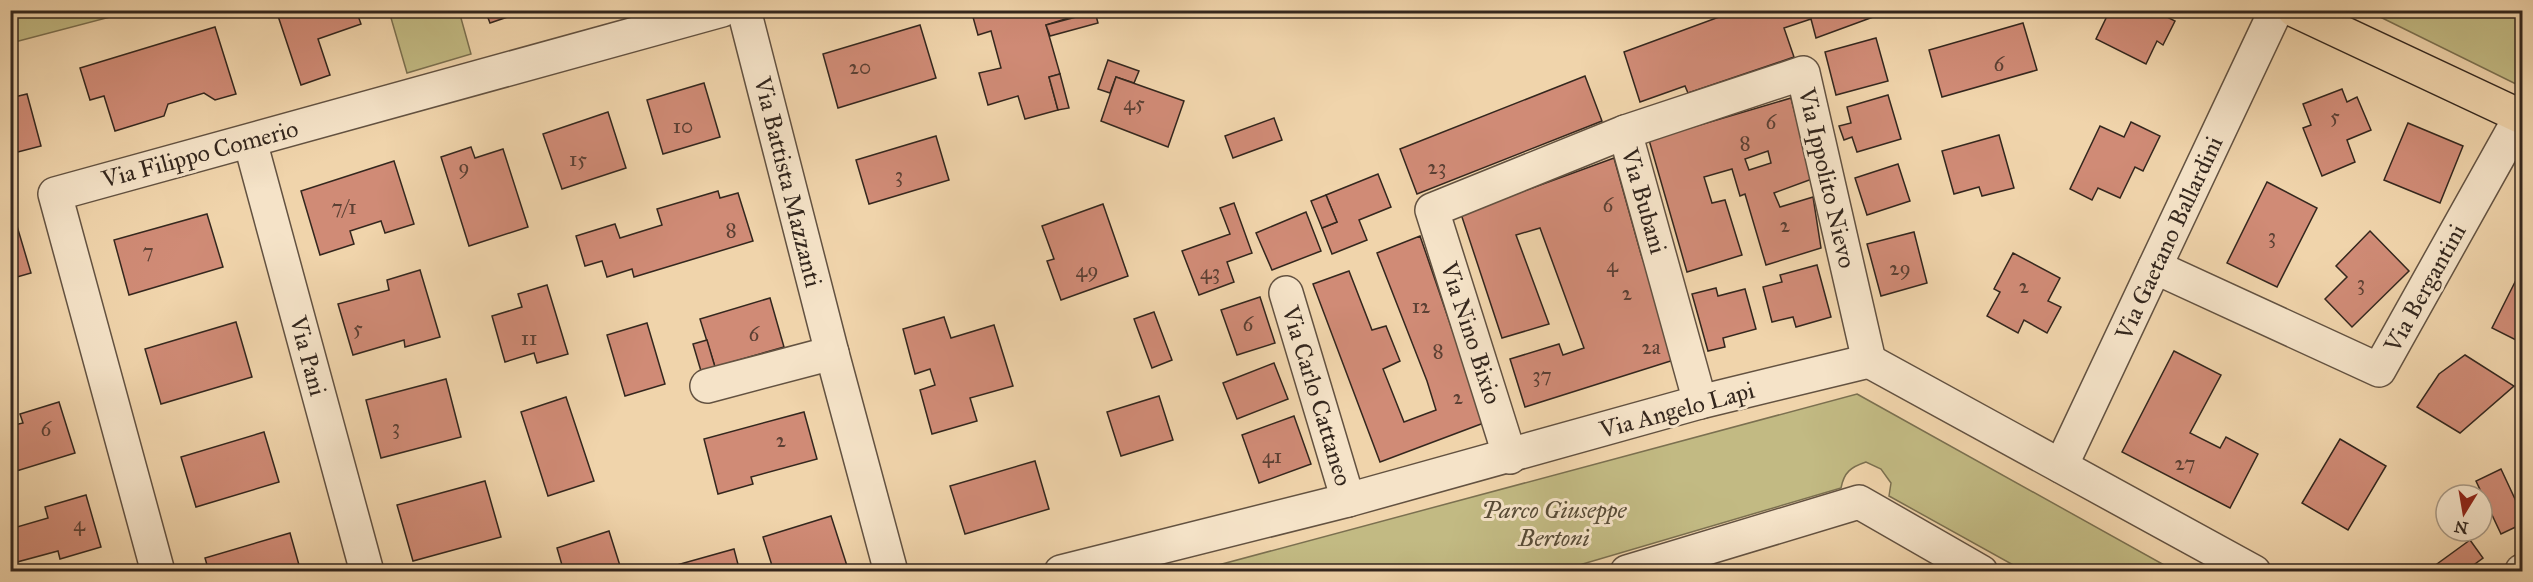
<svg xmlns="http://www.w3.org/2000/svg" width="2533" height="582" font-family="'IM FELL Great Primer',serif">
<rect width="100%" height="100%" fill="#f0d4ab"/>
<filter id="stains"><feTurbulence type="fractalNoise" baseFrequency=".00333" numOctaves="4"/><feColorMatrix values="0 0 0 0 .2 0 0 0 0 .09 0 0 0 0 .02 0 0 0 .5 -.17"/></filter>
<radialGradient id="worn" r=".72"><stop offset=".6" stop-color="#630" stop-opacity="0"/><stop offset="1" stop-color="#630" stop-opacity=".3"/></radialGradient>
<g fill="#c2ba83" stroke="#7b7050" stroke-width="1.5">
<polygon points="11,10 133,10 133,11 11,43"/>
<polygon points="2517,10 2522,13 2522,87 2368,11"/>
<polygon points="389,11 459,11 471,54 407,73"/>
<path d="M 1857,394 L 2175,571 L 2024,571 L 1889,496 L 1891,483 L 1881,469 L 1866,462 C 1851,467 1844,472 1841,488 L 1559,571 L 1196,571 Z"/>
</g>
<g fill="#d08b76" stroke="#34271e" stroke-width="1.5" fill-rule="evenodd">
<polygon points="276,10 356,10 361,24 318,39 330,75 301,85"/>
<polygon points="485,10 528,10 490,23"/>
<polygon points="971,10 1094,10 1046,25 1060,74 1049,77 1058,110 1025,119 1018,96 988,105 979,73 1001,68 991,31 978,35"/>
<polygon points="1738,10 1883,10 1884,13 1816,38 1811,19 1784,28 1794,57 1688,93 1685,86 1640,102 1624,52"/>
<polygon points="2110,10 2162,10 2167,13 2165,16 2175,21 2163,45 2157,41 2146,64 2096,39"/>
<polygon points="1095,12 1098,23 1050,36 1046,25"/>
<polygon points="2023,23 2037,70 1942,97 1929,50"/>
<polygon points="920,25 936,78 838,108 823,54"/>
<polygon points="215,27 236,94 215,100 204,93 168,104 164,116 115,131 104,96 90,100 80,68"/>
<polygon points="1876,38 1888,81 1836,95 1825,52"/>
<polygon points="1108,60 1139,71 1134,83 1116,77 1110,93 1098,89"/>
<polygon points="1060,74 1069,108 1058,110 1049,77"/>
<polygon points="1585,76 1602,121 1417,194 1400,149"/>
<polygon points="1116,77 1184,101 1168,147 1101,121"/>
<polygon points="704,83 720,137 663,154 647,100"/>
<polygon points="2342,89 2347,102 2357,97 2371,130 2347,140 2355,162 2322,176 2303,128 2311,125 2303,104"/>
<polygon points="27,94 41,146 10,154 10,98"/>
<polygon points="1888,95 1901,139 1857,152 1852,137 1844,140 1839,126 1851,123 1847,107"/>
<path d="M 1791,98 L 1812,179 L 1774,193 L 1780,207 L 1813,197 L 1821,248 L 1766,265 L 1745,194 L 1740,196 L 1732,169 L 1704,177 L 1712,203 L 1725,200 L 1742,255 L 1687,272 L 1649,140 ZM 1768,151 L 1771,163 L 1749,170 L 1745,159 Z"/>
<polygon points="608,112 626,168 562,189 543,134"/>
<polygon points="1274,118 1282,140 1233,158 1225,136"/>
<polygon points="2131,122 2160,136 2143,171 2135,167 2120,198 2098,188 2092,200 2070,189 2100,126 2124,137"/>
<polygon points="2408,123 2463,146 2440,203 2384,180"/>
<polygon points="1999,135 2014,188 1982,196 1979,187 1954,194 1942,151"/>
<polygon points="936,136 949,180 869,204 856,160"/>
<polygon points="471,147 475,158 503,149 528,227 469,246 441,157"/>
<polygon points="1614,158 1641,254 1677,359 1525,407 1510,359 1559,344 1563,355 1584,348 1540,228 1516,235 1549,324 1502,338 1461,214"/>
<polygon points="394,161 414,224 385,233 381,221 350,231 354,244 320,255 301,191"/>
<polygon points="1898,164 1910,201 1867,215 1855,178"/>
<polygon points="1378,174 1391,207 1359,220 1367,240 1332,254 1322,228 1337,222 1326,195"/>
<polygon points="2267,182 2317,208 2277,287 2227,263"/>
<polygon points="718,191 720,198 738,193 753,241 634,277 632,269 607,277 602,261 585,266 576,236 615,224 620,238 662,225 657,209"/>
<polygon points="1326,195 1337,222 1322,228 1311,201"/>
<polygon points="1234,203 1252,253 1227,262 1234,282 1199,295 1182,251 1230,234 1220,208"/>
<polygon points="1103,204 1128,276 1061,300 1047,261 1054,259 1042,226"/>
<polygon points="1306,212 1321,251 1272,270 1256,233"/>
<polygon points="207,214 223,267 129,295 114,240"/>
<polygon points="14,216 31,273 10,279 10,217"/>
<polygon points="2370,231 2409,271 2352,327 2325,299 2347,277 2336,266"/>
<polygon points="1914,232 1927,283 1881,296 1867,244"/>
<polygon points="1420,236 1454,335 1489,421 1380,462 1313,284 1349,271 1372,330 1386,326 1400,361 1383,369 1404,422 1436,410 1427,381 1377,253"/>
<polygon points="2013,253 2060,278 2048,301 2061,307 2047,333 2024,320 2018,333 1987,316 2000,292 1994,289"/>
<polygon points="1817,265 1831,317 1796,327 1793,317 1772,322 1763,287 1782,282 1780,275"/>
<polygon points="420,270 440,337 405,347 404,340 353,355 338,304 389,290 387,280"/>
<polygon points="2516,280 2522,284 2522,343 2492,328"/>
<polygon points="547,285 568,354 537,363 534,353 505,362 492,316 522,307 518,294"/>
<polygon points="1716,288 1718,296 1745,289 1756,329 1723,338 1725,347 1708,351 1692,294"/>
<polygon points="1260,297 1275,343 1237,355 1221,310"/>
<polygon points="770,298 784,347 715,367 700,319"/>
<polygon points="1154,312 1172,360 1152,368 1134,319"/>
<polygon points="944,317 951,338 994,325 1013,386 970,398 977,421 932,434 920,390 935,385 930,369 915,374 903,329"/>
<polygon points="236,322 252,377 161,404 145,349"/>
<polygon points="647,323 665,384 625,396 607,335"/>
<polygon points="707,340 715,367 701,371 693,344"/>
<polygon points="2174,351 2221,375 2190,433 2220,448 2226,437 2258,454 2230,508 2122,452"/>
<polygon points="2465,355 2514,386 2460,433 2417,407 2439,374"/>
<polygon points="1274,363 1288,399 1237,419 1223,383"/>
<polygon points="446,379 461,437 381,458 366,400"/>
<polygon points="1159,396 1173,440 1121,456 1107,412"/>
<polygon points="566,397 594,481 548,496 521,412"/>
<polygon points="59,402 75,453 10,473 10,426 23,423 20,414"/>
<polygon points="804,412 817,459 751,477 753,484 718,494 704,439"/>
<polygon points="1294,416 1311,464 1259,483 1242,435"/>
<polygon points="264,432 279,482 196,507 181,457"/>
<polygon points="2340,439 2386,466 2348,530 2302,503"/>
<polygon points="1035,461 1049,509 965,534 950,486"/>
<polygon points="2501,469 2522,514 2522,524 2501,534 2476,481"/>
<polygon points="485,481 501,537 413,561 397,505"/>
<polygon points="86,495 101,547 60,559 58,551 17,562 10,541 10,529 48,518 45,507"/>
<polygon points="831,516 849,572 774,572 763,537"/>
<polygon points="609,531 622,572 564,572 557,548"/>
<polygon points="290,533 301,572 209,572 205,558"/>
<polygon points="2470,540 2483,558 2464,572 2426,572"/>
<polygon points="734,549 740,572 667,572 666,568"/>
</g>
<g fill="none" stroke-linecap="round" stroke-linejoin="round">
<defs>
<g id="minor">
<polyline points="744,10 832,353 891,572"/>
<polyline points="1625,132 1803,73 1869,361"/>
<polyline points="250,141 367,572"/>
<polyline points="2155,267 2379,370 2521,116"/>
<polyline points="1286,293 1348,500"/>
<polyline points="707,386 832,353"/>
<polyline points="1510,457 1432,210 1625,132 1700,402"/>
<polyline points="2061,466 2276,10"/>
<polyline points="158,572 55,194 722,10"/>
<polyline points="1061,572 1348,500 1700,402 1869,361 2254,572"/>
<polyline points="1627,572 1859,502 1981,572"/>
<polyline points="2522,572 2522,571"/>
</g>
<polyline id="major" points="2294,10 2522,117"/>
</defs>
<use href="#minor" stroke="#635241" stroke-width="36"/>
<use href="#major" stroke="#34271e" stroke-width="36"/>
<use href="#minor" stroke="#f5e3c8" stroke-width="33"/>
<use href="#major" stroke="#f0d4ab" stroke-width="33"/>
</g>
<g text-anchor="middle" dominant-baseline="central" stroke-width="6" stroke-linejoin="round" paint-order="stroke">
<g font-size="21" fill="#5b4034">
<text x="1999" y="64">6</text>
<text x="860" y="67">20</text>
<text x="1134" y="103">45</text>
<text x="2335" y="116">5</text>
<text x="1771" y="122">6</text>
<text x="683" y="126">10</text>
<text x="1745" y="143">8</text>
<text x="578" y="159">15</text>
<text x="464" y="167">9</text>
<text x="1437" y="167">23</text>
<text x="899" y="175">3</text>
<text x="1608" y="205">6</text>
<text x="344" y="207">7/1</text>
<text x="1785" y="225">2</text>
<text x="731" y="230">8</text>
<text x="2272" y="236">3</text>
<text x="148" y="251">7</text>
<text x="1612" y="265">4</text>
<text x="1900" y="268">29</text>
<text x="1087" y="270">49</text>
<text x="1210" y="272">43</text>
<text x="2361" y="283">3</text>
<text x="2024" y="286">2</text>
<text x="1627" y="293">2</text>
<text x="1421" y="306">12</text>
<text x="1248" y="324">6</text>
<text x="358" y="328">5</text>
<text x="754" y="334">6</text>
<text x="529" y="338">11</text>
<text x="1651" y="347">2a</text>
<text x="1438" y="351">8</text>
<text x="1542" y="375">37</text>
<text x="1458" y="397">2</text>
<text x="396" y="427">3</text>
<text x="46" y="429">6</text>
<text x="781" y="440">2</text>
<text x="1272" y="456">41</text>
<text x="2185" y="463">27</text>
<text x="79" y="524">4</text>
</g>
<g font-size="24" fill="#34271e" stroke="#f5e3c8">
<text transform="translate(200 154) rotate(-15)">Via Filippo Comerio</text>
<text transform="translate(1827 178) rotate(77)">Via Ippolito Nievo</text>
<text transform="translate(788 182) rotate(76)">Via Battista Mazzanti</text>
<text transform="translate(1644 201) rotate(74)">Via Bubani</text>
<text transform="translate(2169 238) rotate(-65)">Via Gaetano Ballardini</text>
<text transform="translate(2425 288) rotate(-61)">Via Bergantini</text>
<text transform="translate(1471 333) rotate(72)">Via Nino Bixio</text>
<text transform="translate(308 356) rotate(75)">Via Pani</text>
<text transform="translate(1317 396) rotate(73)">Via Carlo Cattaneo</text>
<text transform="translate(1677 410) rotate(-15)">Via Angelo Lapi</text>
</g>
<g font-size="24" font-style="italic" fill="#584c37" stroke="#f5e3c8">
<text x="1554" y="510">Parco Giuseppe<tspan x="1554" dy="28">Bertoni</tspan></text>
</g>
</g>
<rect width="2533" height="582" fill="none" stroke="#f0d4ab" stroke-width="36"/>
<rect x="12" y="12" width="2509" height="558" fill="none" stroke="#34271e" stroke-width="3"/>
<rect x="18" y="18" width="2497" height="546" fill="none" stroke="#34271e" stroke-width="1.5"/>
<g transform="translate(2464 513) rotate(191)"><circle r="28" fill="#f5e3c8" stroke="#a89884" stroke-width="1.5"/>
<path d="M0-4.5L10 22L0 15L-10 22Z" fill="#8f2418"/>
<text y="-9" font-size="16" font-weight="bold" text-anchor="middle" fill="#34271e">N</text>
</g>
<rect width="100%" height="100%" filter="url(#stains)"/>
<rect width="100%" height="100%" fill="url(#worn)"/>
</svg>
